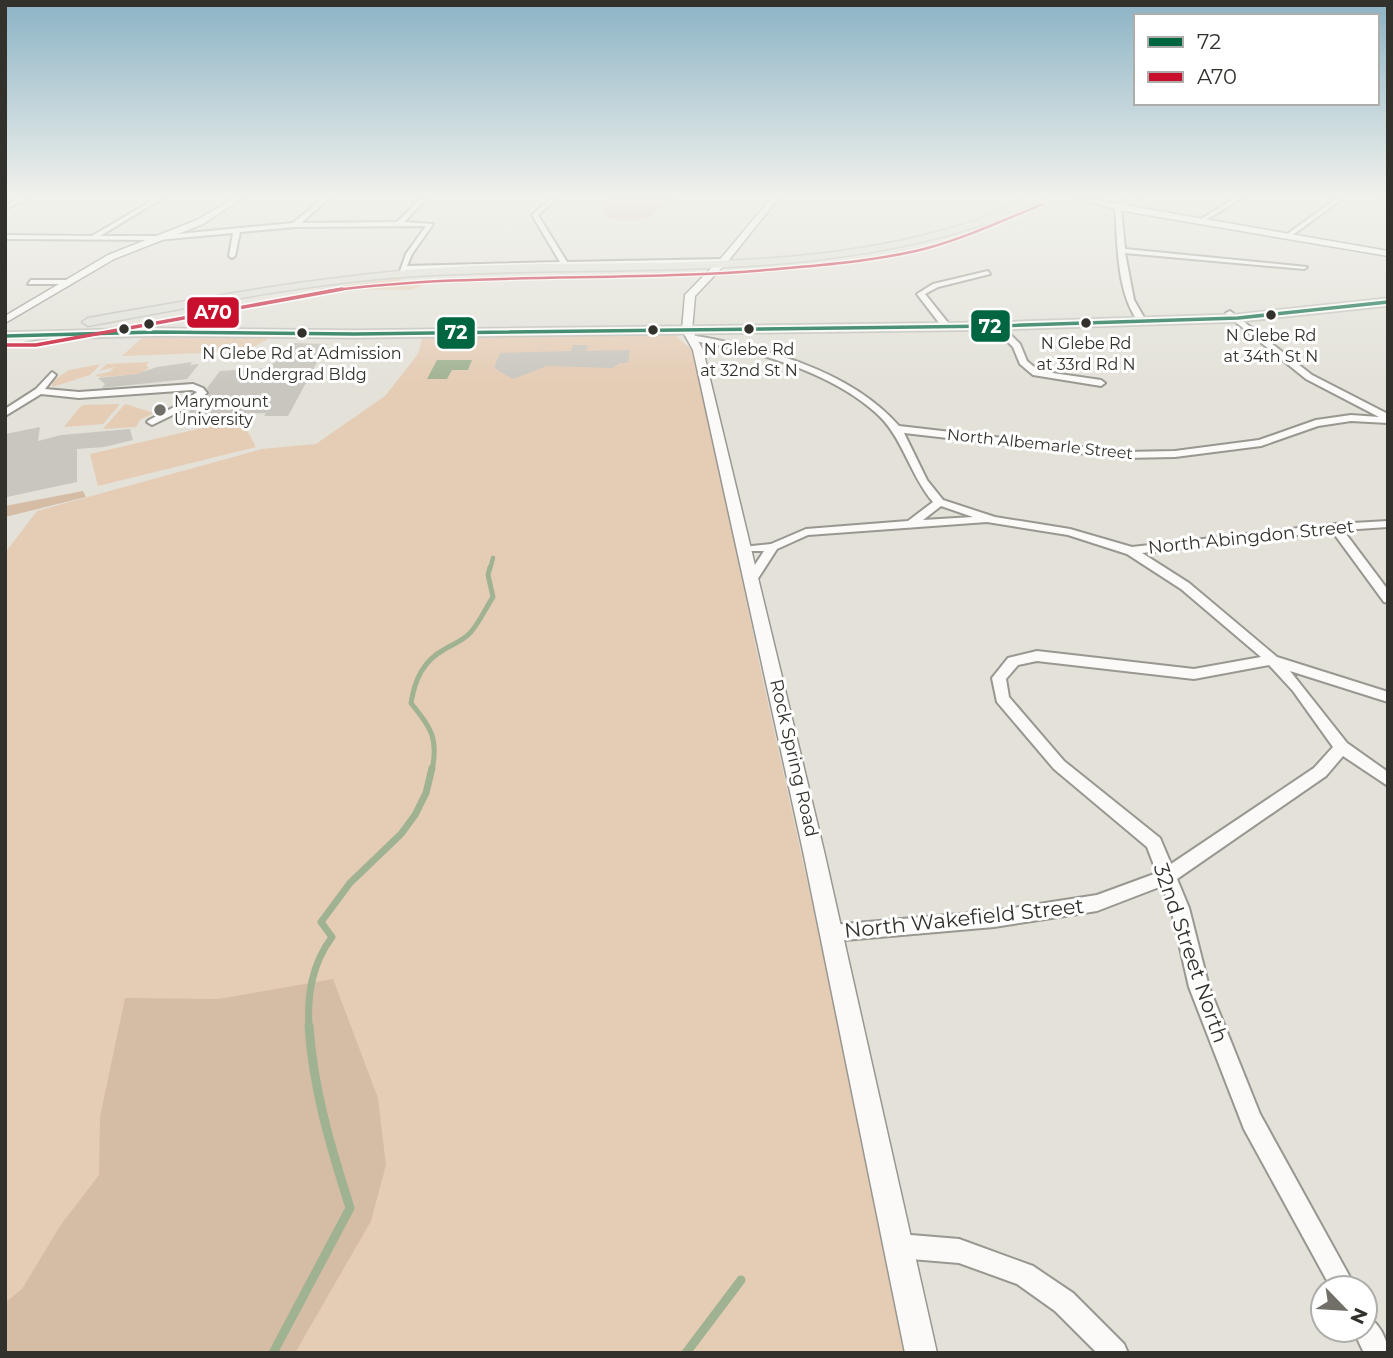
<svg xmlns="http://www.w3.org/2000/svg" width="1393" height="1358" font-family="Montserrat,sans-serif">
<rect width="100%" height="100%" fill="#e3e1d8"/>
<g fill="#e5ccb5">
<polygon points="401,278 402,280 397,281 397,285 424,285 411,290 316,289"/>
<polygon points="674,334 692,350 702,387 759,662 911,1353 5,1353 5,553 37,511 262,449 316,444 385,396 418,354 423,335"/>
<polygon points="144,336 266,337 270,338 255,346 231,352 122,356"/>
<polygon points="149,362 146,366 149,367 142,374 101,377 95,375 109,372 115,367 99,371 107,364"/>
<polygon points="101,364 90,375 52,387 53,381 69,370"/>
<polygon points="125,404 154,413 140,420 136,427 103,429"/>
<polygon points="84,405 118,404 119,405 103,424 64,427 80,407"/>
<polygon points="241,419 256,447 98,486 90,454"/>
</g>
<g fill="#d5bca5">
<polygon points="607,196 682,196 644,219 609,219 606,217 602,203"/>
<polygon points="83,491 86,497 5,517 5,506"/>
<polygon points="333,979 378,1098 386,1165 371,1221 295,1353 5,1353 5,1303 22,1289 60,1226 99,1175 100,1117 125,998 218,999"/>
</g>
<polygon fill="#9fb291" points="437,360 472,360 468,370 452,370 447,379 427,379"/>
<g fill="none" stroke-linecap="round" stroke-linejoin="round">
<polyline stroke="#9fb291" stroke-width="2.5" points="624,199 636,196"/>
<polyline stroke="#9fb291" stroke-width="4.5" points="490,569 493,558"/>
<path stroke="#9fb291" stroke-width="5" d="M 432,770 C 439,737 430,727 411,703 C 415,679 423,661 445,649 C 453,644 462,641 469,634 C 479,624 485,609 493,597 L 488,575 L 490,567"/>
<path stroke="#9fb291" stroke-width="7" d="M 309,1028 C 307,994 312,964 332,937 L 321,922 L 350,883 L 401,834 L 415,815 L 426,793 L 432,768"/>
<g stroke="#9fb291" stroke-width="9">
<path d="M 273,1353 L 350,1208 C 331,1148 313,1089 309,1026"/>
<polyline points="686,1353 741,1280"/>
</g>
</g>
<g fill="#c9c6bf">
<polygon points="293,343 327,344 288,416 264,416 266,413 212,415 201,421 185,421 191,408 209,395 207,388 220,371 269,368"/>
<polygon points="573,345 588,345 586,351 630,350 628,363 620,363 613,368 547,366 513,379 494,368 500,353 571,351"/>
<polygon points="192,362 190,365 199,364 187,379 102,388 105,384 98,378 137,374 157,367"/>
<polygon points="40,427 38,441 61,435 130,429 133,440 104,447 77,449 77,482 7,497 5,434"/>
</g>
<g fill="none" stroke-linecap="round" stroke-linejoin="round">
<defs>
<g id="minor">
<polygon points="25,196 32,196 5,209 5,205"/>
<polygon points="160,196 166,196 100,236 157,236 293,223 326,196 332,196 301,223 397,222 423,196 429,196 404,222 433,224 412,254 407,266 560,262 532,215 554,196 560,196 538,215 567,262 723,259 726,261 723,263 406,270 403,274 399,274 406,254 426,226 295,227 240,232 235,256 232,258 229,256 233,233 157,240 5,239 5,235 92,236"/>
<path d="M 1136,196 L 1142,196 L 1121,209 L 1125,249 L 1307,267 L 1304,269 L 1125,253 L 1134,300 L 1146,321 L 1139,323 C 1116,292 1118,245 1115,208 Z"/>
<polygon points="1239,196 1245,196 1201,223 1196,222"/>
<polygon points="1340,196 1346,196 1290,237 1286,237 1286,235"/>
<polygon points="988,271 990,274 938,287 925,294 949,324 949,328 943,328 917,294 933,284"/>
<polygon points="31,280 69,280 73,282 69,284 28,284"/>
<path d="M 1230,311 L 1312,375 L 1386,413 L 1388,423 L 1351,421 L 1318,426 L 1261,446 L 1175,457 L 1123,458 L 904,433 L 927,480 L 943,500 L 995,517 L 1070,529 L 1132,547 L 1335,524 L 1388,521 L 1388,527 L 1343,530 L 1388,590 L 1388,603 L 1384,602 L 1332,531 L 1142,553 L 1189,583 L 1277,657 L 1388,692 L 1388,702 L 1290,671 L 1347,743 L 1388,772 L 1388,786 L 1343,756 L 1326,776 L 1177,879 L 1189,908 L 1209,987 L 1260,1114 L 1356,1288 L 1331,1288 L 1244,1129 L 1189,987 L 1171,908 L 1162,886 L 1097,911 L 994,927 L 833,941 L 827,939 L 824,933 L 827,927 L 833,925 L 994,911 L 1097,895 L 1157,873 L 1147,847 L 1054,769 L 997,702 L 992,678 L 1008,658 L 1037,651 L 1194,669 L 1261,657 L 1181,589 L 1127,554 L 1068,535 L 987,522 L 808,535 L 777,549 L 757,580 L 749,580 L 747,577 L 764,551 L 742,551 L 742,547 L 771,544 L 806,529 L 908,521 L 933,502 C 909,474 903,436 875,412 C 838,379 785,361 739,349 C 723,345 701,345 687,337 L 691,335 C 764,348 849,369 899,426 L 1123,452 L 1175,451 L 1259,440 L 1316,420 L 1351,415 L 1379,417 L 1306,379 L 1227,315 L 1226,313 ZM 941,506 L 973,517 L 923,520 ZM 1037,661 L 1194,679 L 1269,665 L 1293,691 L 1333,747 L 1314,768 L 1171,864 L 1160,838 L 1064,761 L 1009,697 L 1006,679 L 1018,665 Z"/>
<polygon points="988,318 994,318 1020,344 1027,361 1039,371 1101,380 1105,383 1101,386 1033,375 1020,364 1013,347 988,322"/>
<polygon points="52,372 56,375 45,389 79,392 193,384 203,388 207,393 189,407 152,425 147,422 149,420 182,403 197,392 192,390 79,398 41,394 5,416 5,409 36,389"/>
<polygon points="899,1234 959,1239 1033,1266 1073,1293 1124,1344 1128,1353 1097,1353 1055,1311 1017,1284 959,1263 899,1258 891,1254 887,1246 891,1238"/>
<path d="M 1365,1315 C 1378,1321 1388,1339 1388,1353 L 1364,1353 L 1353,1330 L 1365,1330 Z"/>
</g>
<g id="tertiary">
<polygon points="238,196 246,196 203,224 114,259 5,323 5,316 108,255 197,220"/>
<polygon points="773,196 780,196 729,260 695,296 692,330 703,350 824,851 937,1353 905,1353 803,851 693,350 682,330 685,295 723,256"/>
<polygon points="1072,196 1388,251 1388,256 1118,210"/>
</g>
<g id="secondary">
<polygon points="1380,196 1388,196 1388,199 1381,198"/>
<polygon points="34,332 40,336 38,339 5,345 5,337"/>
</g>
<g id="primary">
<path d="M 1033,196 L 1045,196 C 1019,216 973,228 942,237 C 765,283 582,264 401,277 C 296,285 192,307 88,326 L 82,322 L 88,318 C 215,296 341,272 471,266 C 636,259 805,274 965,224 C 988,217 1010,205 1033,196 Z"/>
<polygon points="1388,298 1388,306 1238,322 995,330 355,338 156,336 5,340 5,332 156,328 355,330 995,322 1238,314"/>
</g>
</defs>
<use href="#minor" stroke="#989790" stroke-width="4"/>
<use href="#tertiary" stroke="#989790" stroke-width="3"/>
<use href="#secondary" stroke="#989790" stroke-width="3"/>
<use href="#primary" stroke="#c0c0bb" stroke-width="3"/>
<use href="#minor" fill="#fbfaf9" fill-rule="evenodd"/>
<use href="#tertiary" fill="#fbfaf9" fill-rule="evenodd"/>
<use href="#secondary" fill="#edede8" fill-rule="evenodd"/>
<use href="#primary" fill="#dfe0d6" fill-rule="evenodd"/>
<defs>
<polyline id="bus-1" points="5,336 156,332 355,334 995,326 1238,318 1388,302"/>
<path id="bus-2-far1" d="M 328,291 C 481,271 635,283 788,268 C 833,264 880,260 924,249 C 965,238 1004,220 1043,204"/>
<polyline id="bus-2" points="5,345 36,345 342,289"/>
</defs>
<use href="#bus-1" stroke="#fff" stroke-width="7"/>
<use href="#bus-2-far1" stroke="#fff" stroke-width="5"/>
<use href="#bus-2" stroke="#fff" stroke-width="7"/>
<use href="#bus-1" stroke="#006641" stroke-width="3.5"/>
<use href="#bus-2-far1" stroke="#c8102e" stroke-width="2.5"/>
<use href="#bus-2" stroke="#c8102e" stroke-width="3.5"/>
</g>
<linearGradient id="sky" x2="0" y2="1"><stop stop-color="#8bb3c5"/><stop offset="0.51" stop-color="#f2f2ed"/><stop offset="1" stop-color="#f2f2ed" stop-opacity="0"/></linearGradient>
<rect width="1393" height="386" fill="url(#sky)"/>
<g fill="#33312b" stroke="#fff" stroke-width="2.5">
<circle cx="1271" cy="315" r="6"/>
<circle cx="1086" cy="323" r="6"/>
<circle cx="149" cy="324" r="6"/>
<circle cx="124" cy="329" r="6"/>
<circle cx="749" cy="329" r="6"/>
<circle cx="653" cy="330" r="6"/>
<circle cx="302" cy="333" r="6"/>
</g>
<circle fill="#716f68" stroke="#fff" stroke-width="2.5" cx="160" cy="410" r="7"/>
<g text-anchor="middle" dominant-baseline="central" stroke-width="6" stroke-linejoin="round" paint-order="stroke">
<g font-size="16" fill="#33312b" stroke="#fff">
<text x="1271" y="335">N Glebe Rd<tspan x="1271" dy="21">at 34th St N</tspan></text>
<text x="1086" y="343">N Glebe Rd<tspan x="1086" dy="21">at 33rd Rd N</tspan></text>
<text x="749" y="349">N Glebe Rd<tspan x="749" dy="21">at 32nd St N</tspan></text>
<text x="302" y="353">N Glebe Rd at Admission<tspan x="302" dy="21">Undergrad Bldg</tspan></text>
</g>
<g font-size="16" fill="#33312b" stroke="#fff" text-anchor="start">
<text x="174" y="401">Marymount<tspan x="174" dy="18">University</tspan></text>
</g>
<g font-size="16" fill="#33312b" stroke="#fff">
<text transform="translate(1040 444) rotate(6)">North Albemarle Street</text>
</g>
<g font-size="18" fill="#33312b" stroke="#fff">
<text transform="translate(1251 537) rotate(-6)">North Abingdon Street</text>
<text transform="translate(794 758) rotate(77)">Rock Spring Road</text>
</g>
<g font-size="21" fill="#33312b" stroke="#fff">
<text transform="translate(964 918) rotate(-6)">North Wakefield Street</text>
<text transform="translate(1191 953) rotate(71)">32nd Street North</text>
</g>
</g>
<g stroke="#fff" stroke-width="2.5">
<rect x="186" y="296" width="54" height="33" rx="7" fill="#c8102e"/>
<rect x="970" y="309" width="41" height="34" rx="7" fill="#006641"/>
<rect x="436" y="316" width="40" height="34" rx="7" fill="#006641"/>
</g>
<g font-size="19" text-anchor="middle" font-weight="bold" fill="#fff">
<text x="213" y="319">A70</text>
<text x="990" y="333">72</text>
<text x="456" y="339">72</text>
</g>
<rect width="1393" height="1358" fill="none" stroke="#33312b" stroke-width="14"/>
<rect x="1134" y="14" width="245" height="91" fill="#ffffff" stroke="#adadaa" stroke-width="2"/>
<rect x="1148" y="37" width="35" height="10" fill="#006641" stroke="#adadaa" stroke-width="2"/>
<text x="1197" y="49" font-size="21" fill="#33312b">72</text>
<rect x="1148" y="72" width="35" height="10" fill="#c8102e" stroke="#adadaa" stroke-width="2"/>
<text x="1197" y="84" font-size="21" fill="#33312b">A70</text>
<g transform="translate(1344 1309) rotate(115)"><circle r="33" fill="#ffffff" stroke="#adadaa" stroke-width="2"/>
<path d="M0-5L12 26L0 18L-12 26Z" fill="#716f68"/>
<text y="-10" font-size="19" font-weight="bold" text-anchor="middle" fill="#33312b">N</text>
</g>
</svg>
